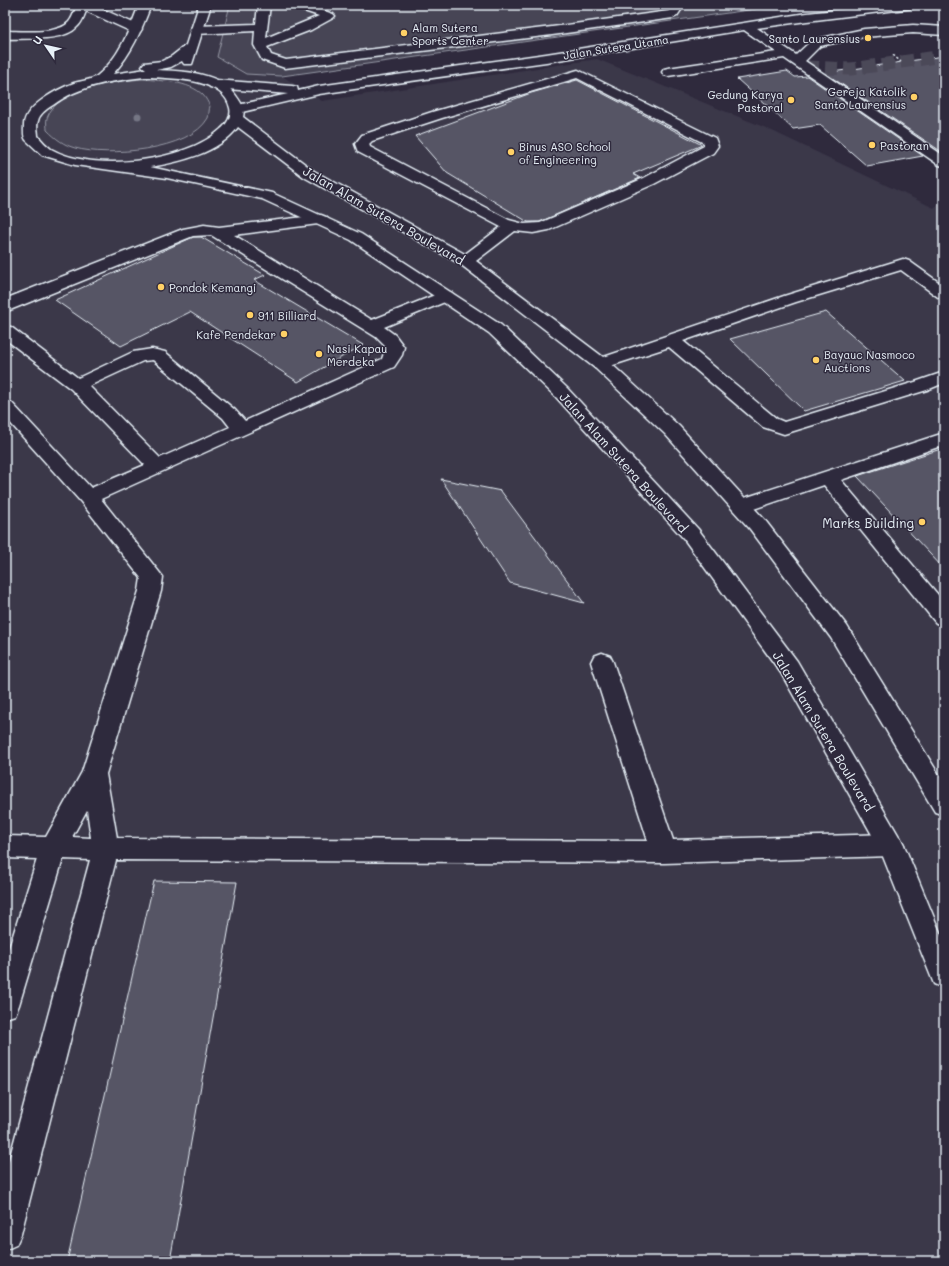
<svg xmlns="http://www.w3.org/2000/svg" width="949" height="1266" font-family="Mali,sans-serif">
<rect width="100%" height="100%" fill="#2f2a3d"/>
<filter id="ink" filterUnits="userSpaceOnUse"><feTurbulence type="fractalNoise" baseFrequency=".025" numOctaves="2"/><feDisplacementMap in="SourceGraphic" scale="8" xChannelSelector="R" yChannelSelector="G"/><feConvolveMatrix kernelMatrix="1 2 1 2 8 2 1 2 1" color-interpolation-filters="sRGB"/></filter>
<g filter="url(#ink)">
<polygon fill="#3b3749" points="5,5 230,5 217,57 246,74 282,76 322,101 597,59 766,128 934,208 944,199 944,1261 5,1261"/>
<g fill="#464455" stroke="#979aa6">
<polygon points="230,5 751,5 756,9 282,76 246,74 217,57"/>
<path d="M 143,79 C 162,81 189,81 203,95 C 206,98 208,103 210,106 C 209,109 209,115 208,118 C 190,151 107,157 75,148 C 64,145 56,139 47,130 C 47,127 46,121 47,118 C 57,88 117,81 143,79 Z"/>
</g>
<g fill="#575565" stroke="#e8f1f8">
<polygon points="944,56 944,152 942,152 825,73"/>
<polygon points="787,71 795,77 807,76 923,156 867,166 820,125 793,129 737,79"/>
<polygon points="577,80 702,145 633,174 640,178 540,222 528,222 447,173 415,136 531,93"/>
<polygon points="193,237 201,237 265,275 254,280 363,345 298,382 190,312 121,346 55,300"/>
<polygon points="826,312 905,381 804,411 730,339"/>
<polygon points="944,448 944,569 857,476"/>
<polygon points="441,479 501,491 584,603 510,583"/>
<polygon points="154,881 237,882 170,1261 67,1261"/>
</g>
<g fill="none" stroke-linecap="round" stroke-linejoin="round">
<polyline stroke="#4b4859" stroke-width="13" stroke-dasharray="13 6" stroke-linecap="butt" points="806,67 851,69 944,56"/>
<defs>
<g id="minor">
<path d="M 77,5 L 93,5 L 140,26 L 142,29 L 140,32 L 132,32 L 86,11 C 84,16 82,23 77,27 C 64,42 24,38 5,39 L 5,31 C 21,31 58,35 69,22 C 73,17 75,10 77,5 Z"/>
<polygon points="258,5 270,5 266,38 319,16 292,7 290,5 307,5 333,14 335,16 333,18 311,30 267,47 271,55 286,60 552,27 669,11 671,7 670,5 682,5 683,7 677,16 673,18 552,35 285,68 262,60 254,45 255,31 196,34 192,33 190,30 192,27 196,26 256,24"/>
<polygon points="882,5 919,5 917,7 913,8 807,21 757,28 796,55 812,40 864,29 913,25 944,27 944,35 913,33 864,37 820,46 805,61 944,156 944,166 939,165 784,58 668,76 664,75 662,72 664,69 668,68 776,52 744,30 546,62 319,94 238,113 233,112 231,109 233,106 288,94 215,88 210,87 209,84 210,81 215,80 292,86 297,87 298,91 319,86 546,54 807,13"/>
<path d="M 578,70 L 715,138 L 718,146 L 713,153 L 654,184 L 549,230 L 533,233 L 515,231 L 472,264 L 466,266 L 460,264 L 458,261 L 460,258 L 501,227 L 358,152 L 355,144 L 362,135 L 432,112 ZM 577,78 L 704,143 L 704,146 L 644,178 L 540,223 L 524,224 L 509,220 L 370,147 L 369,144 L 372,141 L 442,118 Z"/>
<path d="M 321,215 L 326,217 L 329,220 L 326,223 L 234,235 L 372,320 L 440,293 L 446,291 L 452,293 L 454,296 L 452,299 L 384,327 L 395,335 L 404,347 L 402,355 L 394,367 L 101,499 L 163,577 L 161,591 L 106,774 L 117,838 L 648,841 L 591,662 L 594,656 L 602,653 L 610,656 L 613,662 L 673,840 L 891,834 L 900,837 L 904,845 L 900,853 L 891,856 L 664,863 L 116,860 L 21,1234 L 16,1245 L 5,1250 L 5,1175 L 90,860 L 63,859 L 19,1005 L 15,1015 L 5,1018 L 5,961 L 37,859 L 5,858 L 5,836 L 46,837 L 82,772 L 139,591 L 141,578 L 81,502 L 5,417 L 5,400 L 11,402 L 91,488 L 145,465 L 71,389 L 5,339 L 5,326 L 11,327 L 78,378 L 133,352 L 152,349 L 165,352 L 235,410 L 245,421 L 382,359 L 386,347 L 376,337 L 211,235 L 193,236 L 5,312 L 5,299 L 183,229 L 204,225 L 219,227 ZM 153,360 L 223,418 L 230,427 L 160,458 L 89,386 L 143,361 ZM 87,810 L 91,838 L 72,837 Z"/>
<polygon points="903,259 909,261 944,286 944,299 938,297 901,270 796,302 683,341 777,419 784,422 915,382 944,372 944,383 927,390 784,434 763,427 669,347 601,369 595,368 592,364 595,360 784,296"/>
<polygon points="944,433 944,445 841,480 944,602 944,625 936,623 824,485 742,513 735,511 732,506 735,501"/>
</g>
<path id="major" d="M 139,5 L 151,5 C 141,31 132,53 113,74 L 146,69 L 142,66 L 144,63 L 162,61 L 172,56 L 186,45 L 199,5 L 211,5 L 192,64 L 184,64 L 182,61 L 171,67 L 156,70 C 184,71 221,72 237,97 C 242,104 245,109 243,117 L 314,171 L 472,258 L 607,360 L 679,426 L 764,519 L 847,626 L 944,783 L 944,815 L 935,812 L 831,638 L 750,529 L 665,434 L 595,368 L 460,264 L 304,177 L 238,127 C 219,153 180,162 150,167 L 272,193 L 361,234 L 501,325 L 567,388 L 698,529 L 797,661 L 904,845 L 944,942 L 944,988 L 934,984 L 880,849 L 781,673 L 684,539 L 555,396 L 489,333 L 351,240 L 262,199 L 167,178 L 75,165 L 42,155 L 26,140 C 23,136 24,130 24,125 C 24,106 58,89 74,83 C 80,81 92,80 97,76 C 119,58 129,31 139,5 ZM 144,77 C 167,78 224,77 230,108 C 232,116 227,124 221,129 C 186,162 93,173 51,149 C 46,145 42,141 38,136 C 38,132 36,125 38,121 C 39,114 48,108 53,105 C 80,85 112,81 144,77 Z"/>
</defs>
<use href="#minor" stroke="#e8f1f8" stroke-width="3"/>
<use href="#major" stroke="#e8f1f8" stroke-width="3"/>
<polyline stroke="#e8f1f8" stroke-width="1.5" stroke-dasharray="2.5 2" stroke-linecap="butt" points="893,55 901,62"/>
<use href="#minor" fill="#2f2a3d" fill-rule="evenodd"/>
<use href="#major" fill="#2f2a3d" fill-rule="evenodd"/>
</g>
<circle fill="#757684" cx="138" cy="116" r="3.5"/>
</g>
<g fill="#ffd166" stroke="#2f2a3d" stroke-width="1.5">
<circle cx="404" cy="33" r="4"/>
<circle cx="868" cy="38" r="4"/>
<circle cx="914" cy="97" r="4"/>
<circle cx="791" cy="100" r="4"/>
<circle cx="872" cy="145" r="4"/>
<circle cx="511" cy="152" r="4"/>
<circle cx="161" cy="287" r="4"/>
<circle cx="250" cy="315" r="4"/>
<circle cx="284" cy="334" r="4"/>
<circle cx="319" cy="354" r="4"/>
<circle cx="816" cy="360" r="4"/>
<circle cx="922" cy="522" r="4"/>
</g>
<g text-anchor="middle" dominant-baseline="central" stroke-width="3" stroke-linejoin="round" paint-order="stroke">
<g font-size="11" fill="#e8f1f8" stroke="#2f2a3d" text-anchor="start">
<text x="412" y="27">Alam Sutera<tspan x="412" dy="13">Sports Center</tspan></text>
<text x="860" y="38" text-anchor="end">Santo Laurensius</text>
<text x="906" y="91" text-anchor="end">Gereja Katolik<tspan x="906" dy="13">Santo Laurensius</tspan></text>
<text x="783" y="94" text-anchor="end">Gedung Karya<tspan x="783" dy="13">Pastoral</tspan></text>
<text x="880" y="145">Pastoran</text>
<text x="519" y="146">Binus ASO School<tspan x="519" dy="13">of Engineering</tspan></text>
<text x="169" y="287">Pondok Kemangi</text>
<text x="258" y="315">911 Billiard</text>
<text x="276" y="334" text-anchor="end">Kafe Pendekar</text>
<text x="327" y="348">Nasi Kapau<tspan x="327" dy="13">Merdeka</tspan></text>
<text x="824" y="354">Bayauc Nasmoco<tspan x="824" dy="13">Auctions</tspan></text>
</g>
<g font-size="11" fill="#e8f1f8" stroke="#2f2a3d">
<text transform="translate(616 47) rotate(-9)">Jalan Sutera Utama</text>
</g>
<g font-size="13" fill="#e8f1f8" stroke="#2f2a3d">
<text transform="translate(384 215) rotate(30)">Jalan Alam Sutera Boulevard</text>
<text transform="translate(624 462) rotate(48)">Jalan Alam Sutera Boulevard</text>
<text transform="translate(824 731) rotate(59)">Jalan Alam Sutera Boulevard</text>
</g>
<g font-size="13" fill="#e8f1f8" stroke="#2f2a3d" text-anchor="end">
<text x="914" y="522">Marks Building</text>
</g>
</g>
<rect width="949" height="1266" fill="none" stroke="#2f2a3d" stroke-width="20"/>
<rect x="10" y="10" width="929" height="1246" fill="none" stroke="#e8f1f8" stroke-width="1.5" filter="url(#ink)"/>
<g transform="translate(46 46) rotate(304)" stroke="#2f2a3d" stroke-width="3" paint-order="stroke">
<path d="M0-3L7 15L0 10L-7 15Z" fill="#e8f1f8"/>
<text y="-6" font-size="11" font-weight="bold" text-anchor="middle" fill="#e8f1f8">U</text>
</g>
</svg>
